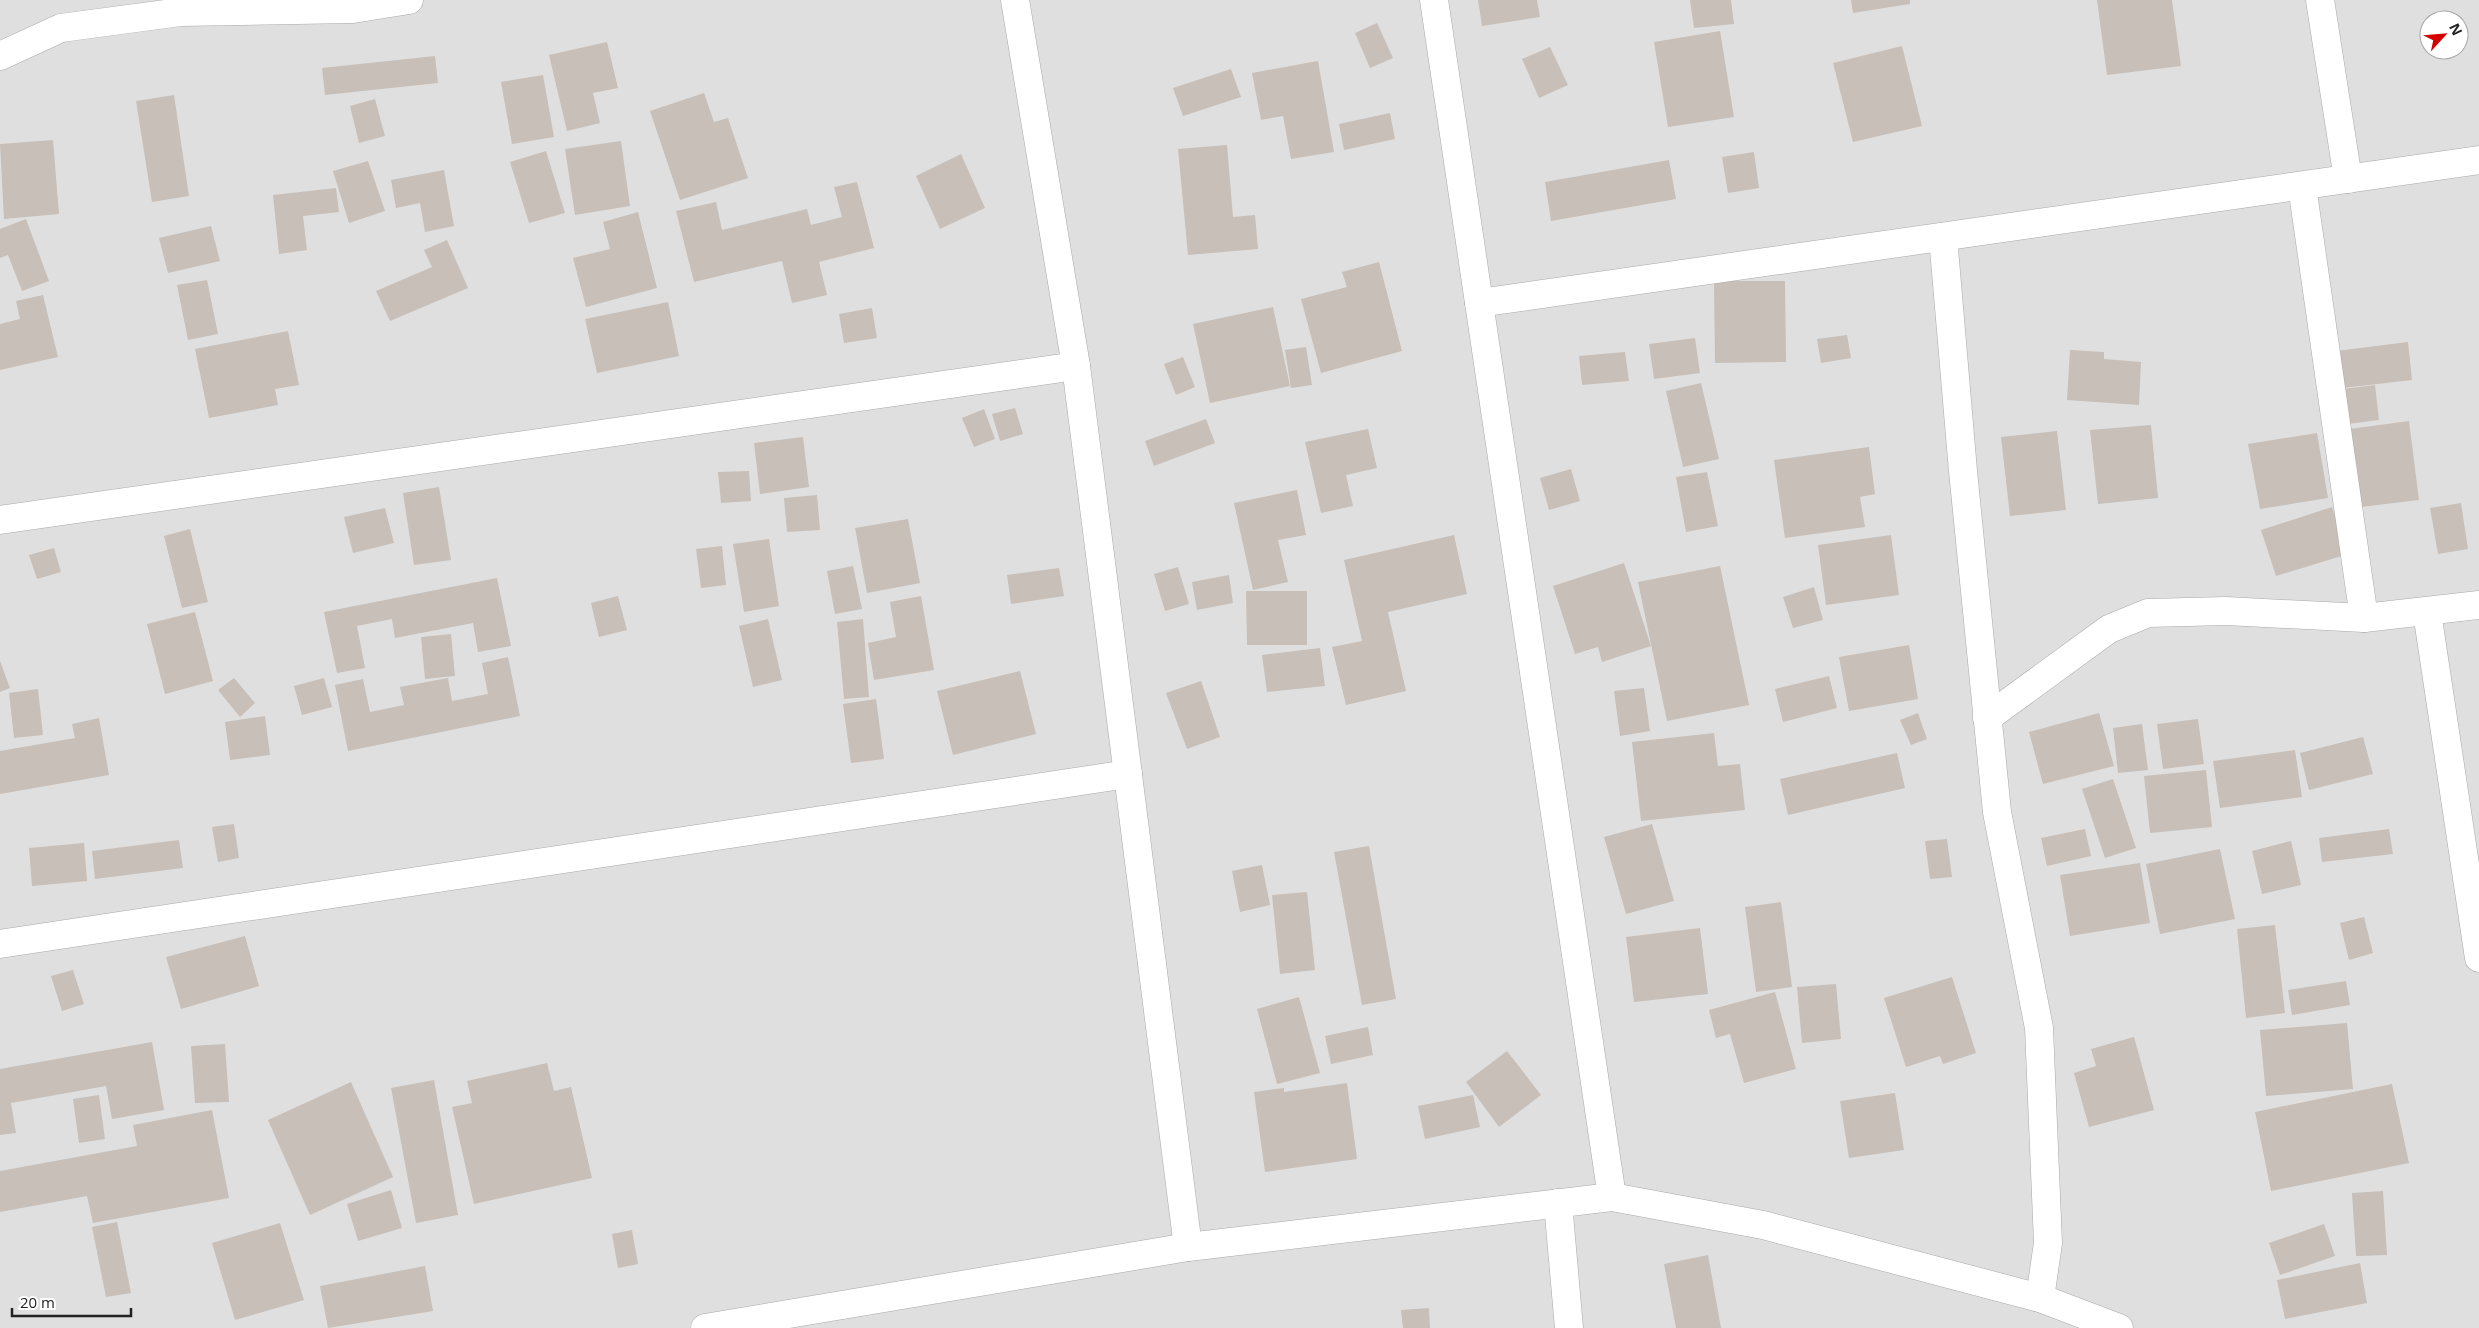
<svg xmlns="http://www.w3.org/2000/svg" width="2479" height="1328" font-family="'Open Sans',sans-serif">
<rect width="100%" height="100%" fill="#f2efe9"/>
<path fill="#e0dfdf" fill-rule="evenodd" d="M 0,0 L 2479,0 L 2479,1328 L 0,1328 ZM 2429,20 L 2459,20 L 2459,50 L 2429,50 Z"/>
<g fill="#c7bfb8">
<polygon points="1478,0 1537,0 1540,17 1482,26"/>
<polygon points="1690,0 1731,0 1734,24 1694,28"/>
<polygon points="1851,0 1910,0 1910,4 1853,13"/>
<polygon points="2097,0 2172,0 2181,66 2107,75"/>
<polygon points="1377,23 1393,58 1370,68 1355,33"/>
<polygon points="1720,31 1734,117 1668,127 1654,42"/>
<polygon points="607,42 618,88 593,93 600,123 567,131 549,55"/>
<polygon points="1902,46 1922,126 1853,142 1833,63"/>
<polygon points="1550,47 1568,85 1539,98 1522,59"/>
<polygon points="435,56 438,83 325,95 322,68"/>
<polygon points="1318,61 1334,152 1291,159 1283,116 1261,120 1252,73"/>
<polygon points="1231,69 1241,97 1183,116 1173,88"/>
<polygon points="543,75 554,137 512,144 501,82"/>
<polygon points="704,93 714,122 728,118 748,178 680,200 650,111"/>
<polygon points="174,95 189,196 152,202 136,101"/>
<polygon points="375,99 385,136 359,143 350,106"/>
<polygon points="1390,113 1395,139 1344,150 1339,124"/>
<polygon points="53,140 59,214 4,219 0,144"/>
<polygon points="621,141 630,206 575,215 565,149"/>
<polygon points="1227,145 1233,217 1255,215 1258,249 1188,255 1178,149"/>
<polygon points="546,151 565,213 529,223 510,162"/>
<polygon points="1754,152 1759,188 1728,193 1722,157"/>
<polygon points="961,154 985,208 940,229 916,176"/>
<polygon points="1669,160 1676,199 1551,221 1545,182"/>
<polygon points="368,161 385,211 349,223 333,171"/>
<polygon points="444,170 454,226 425,232 420,203 396,208 391,180"/>
<polygon points="857,182 874,248 819,262 827,295 792,303 782,261 694,282 676,211 716,202 722,230 807,209 811,225 842,217 834,187"/>
<polygon points="336,188 339,212 303,216 307,250 279,254 273,195"/>
<polygon points="638,212 657,288 586,307 573,258 610,249 603,222"/>
<polygon points="26,219 49,281 22,291 8,255 0,258 0,229"/>
<polygon points="211,226 220,261 168,273 159,238"/>
<polygon points="447,240 468,288 390,321 376,291 432,267 424,250"/>
<polygon points="1379,262 1402,351 1321,373 1301,299 1347,287 1342,272"/>
<polygon points="207,280 218,334 188,340 177,285"/>
<polygon points="1714,281 1785,281 1786,362 1715,363"/>
<polygon points="43,295 58,357 0,370 0,324 20,319 16,301"/>
<polygon points="668,302 679,356 597,373 585,319"/>
<polygon points="1273,307 1290,386 1210,403 1193,324"/>
<polygon points="872,308 877,338 844,343 839,314"/>
<polygon points="288,331 299,385 275,389 278,405 209,418 195,349"/>
<polygon points="1847,335 1851,358 1821,363 1817,339"/>
<polygon points="1695,338 1700,373 1654,379 1649,344"/>
<polygon points="2408,342 2412,380 2325,390 2320,353"/>
<polygon points="1306,347 1312,385 1291,388 1285,350"/>
<polygon points="2070,350 2104,352 2104,359 2141,362 2139,405 2067,400"/>
<polygon points="1625,352 1629,381 1582,385 1579,356"/>
<polygon points="1183,357 1195,387 1176,395 1164,364"/>
<polygon points="1701,383 1719,459 1683,467 1666,391"/>
<polygon points="2375,385 2379,420 2332,426 2327,391"/>
<polygon points="1015,408 1023,434 1000,441 992,414"/>
<polygon points="984,409 995,439 974,447 962,418"/>
<polygon points="1206,419 1215,443 1154,466 1145,441"/>
<polygon points="2409,421 2419,500 2352,508 2342,430"/>
<polygon points="2151,425 2158,498 2098,504 2090,430"/>
<polygon points="1368,429 1377,468 1346,475 1353,506 1321,513 1305,442"/>
<polygon points="2057,431 2066,510 2010,516 2001,437"/>
<polygon points="2317,433 2328,498 2260,509 2248,444"/>
<polygon points="803,437 809,487 760,494 754,443"/>
<polygon points="1869,447 1875,494 1860,497 1865,527 1785,538 1774,460"/>
<polygon points="1571,469 1580,501 1549,510 1540,478"/>
<polygon points="749,471 751,501 721,503 718,472"/>
<polygon points="1707,472 1718,526 1686,532 1676,477"/>
<polygon points="439,487 451,560 414,565 403,493"/>
<polygon points="1297,490 1306,535 1278,540 1288,582 1253,590 1234,503"/>
<polygon points="817,495 820,530 787,532 784,498"/>
<polygon points="2461,503 2468,549 2438,554 2430,508"/>
<polygon points="2332,507 2348,554 2276,576 2261,530"/>
<polygon points="385,508 394,543 353,553 344,517"/>
<polygon points="908,519 920,583 867,593 855,528"/>
<polygon points="190,529 208,602 182,608 164,536"/>
<polygon points="1454,535 1467,594 1388,612 1406,691 1346,705 1332,647 1362,641 1344,560"/>
<polygon points="1891,535 1899,595 1826,605 1818,545"/>
<polygon points="769,539 779,606 744,612 733,544"/>
<polygon points="722,546 726,585 701,588 696,549"/>
<polygon points="54,548 61,572 37,579 29,555"/>
<polygon points="1624,563 1651,646 1602,662 1598,647 1575,654 1553,586"/>
<polygon points="853,566 862,609 835,614 827,571"/>
<polygon points="1720,566 1749,705 1667,721 1638,582"/>
<polygon points="1178,567 1189,604 1165,611 1154,574"/>
<polygon points="1059,568 1064,596 1011,604 1007,575"/>
<polygon points="1229,575 1233,603 1197,610 1192,582"/>
<polygon points="497,578 511,646 478,652 473,623 395,638 392,619 357,626 365,668 337,673 324,612"/>
<polygon points="1814,587 1823,620 1793,628 1783,597"/>
<polygon points="1246,591 1307,591 1307,645 1247,645"/>
<polygon points="618,596 627,630 599,637 591,603"/>
<polygon points="921,596 934,670 874,680 868,643 896,637 890,602"/>
<polygon points="195,612 213,681 165,694 147,624"/>
<polygon points="768,619 782,680 753,687 739,626"/>
<polygon points="863,619 869,697 844,699 837,622"/>
<polygon points="451,634 455,676 425,679 421,637"/>
<polygon points="1909,645 1918,699 1849,711 1839,657"/>
<polygon points="1320,648 1325,686 1267,692 1262,655"/>
<polygon points="508,657 520,716 348,751 335,685 363,679 370,712 404,705 400,687 448,678 452,701 488,694 482,663"/>
<polygon points="0,661 10,688 0,692"/>
<polygon points="1020,671 1036,734 953,755 937,691"/>
<polygon points="1829,676 1837,708 1783,722 1775,689"/>
<polygon points="234,678 255,703 240,717 218,690"/>
<polygon points="324,678 332,707 302,715 294,686"/>
<polygon points="1201,681 1220,737 1187,749 1166,693"/>
<polygon points="1644,688 1650,731 1620,736 1614,691"/>
<polygon points="38,689 43,735 14,738 9,693"/>
<polygon points="876,699 884,759 851,763 843,704"/>
<polygon points="1918,713 1927,739 1911,745 1900,720"/>
<polygon points="2099,713 2114,766 2043,784 2029,732"/>
<polygon points="265,716 270,755 230,760 225,722"/>
<polygon points="99,718 109,775 0,794 0,751 75,738 72,724"/>
<polygon points="2198,719 2204,764 2163,769 2157,724"/>
<polygon points="2142,724 2148,770 2118,773 2113,728"/>
<polygon points="1714,733 1718,766 1740,764 1745,810 1641,821 1632,742"/>
<polygon points="2363,737 2373,774 2309,790 2300,753"/>
<polygon points="2295,750 2302,797 2220,808 2213,761"/>
<polygon points="1897,753 1905,788 1788,815 1780,779"/>
<polygon points="2206,770 2212,827 2150,833 2144,776"/>
<polygon points="2113,779 2136,848 2105,858 2082,789"/>
<polygon points="234,824 239,858 218,862 212,827"/>
<polygon points="1652,824 1674,901 1626,914 1604,837"/>
<polygon points="2085,829 2091,856 2047,866 2041,838"/>
<polygon points="2389,829 2393,854 2322,862 2319,838"/>
<polygon points="1947,839 1952,877 1930,879 1925,841"/>
<polygon points="179,840 183,868 95,879 92,851"/>
<polygon points="2291,841 2301,885 2262,894 2252,851"/>
<polygon points="84,843 87,881 32,886 29,848"/>
<polygon points="1369,846 1396,999 1362,1005 1334,852"/>
<polygon points="2220,849 2235,919 2160,934 2146,864"/>
<polygon points="2140,863 2150,923 2070,936 2060,875"/>
<polygon points="1262,865 1270,905 1240,912 1232,871"/>
<polygon points="1307,892 1315,970 1280,974 1272,895"/>
<polygon points="1781,902 1792,987 1756,992 1745,907"/>
<polygon points="2364,917 2373,953 2349,960 2340,923"/>
<polygon points="2275,925 2285,1013 2246,1018 2237,929"/>
<polygon points="1700,928 1708,994 1634,1002 1626,937"/>
<polygon points="245,936 259,986 181,1009 166,957"/>
<polygon points="73,970 84,1004 62,1011 51,976"/>
<polygon points="1952,977 1976,1053 1943,1064 1940,1056 1906,1067 1884,998"/>
<polygon points="2346,981 2350,1005 2292,1015 2288,990"/>
<polygon points="1836,984 1841,1039 1802,1043 1797,987"/>
<polygon points="1775,992 1796,1069 1744,1083 1730,1034 1716,1038 1709,1010"/>
<polygon points="1299,997 1320,1073 1277,1084 1257,1009"/>
<polygon points="2347,1023 2353,1089 2266,1096 2260,1030"/>
<polygon points="1368,1027 1373,1055 1331,1064 1325,1036"/>
<polygon points="2134,1037 2154,1110 2089,1127 2074,1073 2096,1066 2091,1049"/>
<polygon points="152,1042 164,1110 112,1119 106,1086 11,1103 16,1133 0,1135 0,1069"/>
<polygon points="225,1044 229,1102 195,1103 191,1046"/>
<polygon points="1507,1051 1541,1095 1499,1127 1466,1082"/>
<polygon points="547,1063 554,1091 571,1087 592,1178 474,1204 452,1107 472,1103 467,1081"/>
<polygon points="434,1080 458,1215 416,1223 391,1088"/>
<polygon points="351,1082 393,1177 310,1215 268,1120"/>
<polygon points="1347,1083 1357,1159 1265,1172 1254,1092 1284,1088 1284,1092"/>
<polygon points="2392,1084 2409,1163 2271,1191 2255,1112"/>
<polygon points="1895,1093 1904,1150 1849,1158 1840,1101"/>
<polygon points="99,1095 105,1139 79,1143 73,1099"/>
<polygon points="1473,1095 1480,1127 1425,1139 1418,1106"/>
<polygon points="212,1110 229,1198 93,1223 87,1196 0,1212 0,1171 137,1146 133,1125"/>
<polygon points="391,1190 402,1228 358,1241 347,1204"/>
<polygon points="2383,1191 2387,1255 2356,1256 2352,1193"/>
<polygon points="117,1222 131,1293 106,1297 92,1227"/>
<polygon points="280,1223 304,1300 235,1320 212,1243"/>
<polygon points="2324,1224 2335,1256 2280,1275 2269,1243"/>
<polygon points="632,1230 638,1264 618,1268 612,1234"/>
<polygon points="1708,1255 1721,1328 1676,1328 1664,1264"/>
<polygon points="2360,1263 2367,1303 2285,1319 2277,1280"/>
<polygon points="425,1266 433,1311 328,1328 320,1286"/>
<polygon points="1429,1308 1430,1328 1403,1328 1401,1310"/>
</g>
<g fill="none" stroke-linecap="round" stroke-linejoin="round">
<defs>
<g id="street">
<polyline points="1434,0 1612,1197"/>
<polyline points="2320,0 2348,179"/>
<polyline points="0,56 61,28 180,12 353,9 409,0"/>
<polyline points="2302,186 2364,618"/>
<polyline points="1943,237 1963,471 1997,812 2039,1028 2048,1243 2040,1298"/>
<polyline points="1479,303 2479,160"/>
<polyline points="0,520 1076,366"/>
<polyline points="2427,612 2479,958"/>
<polyline points="1987,718 2109,629 2148,613 2226,611 2364,618 2479,605"/>
<polyline points="0,944 1128,774"/>
<polyline points="1558,1203 1569,1328"/>
<polyline points="1188,1247 1612,1197 1763,1225 2040,1298 2119,1328"/>
<polyline points="705,1328 1188,1247 1076,366 1015,0"/>
</g>
</defs>
<use href="#street" stroke="#a9a9a9" stroke-width="29"/>
<use href="#street" stroke="#fff" stroke-width="28"/>
</g>
<g transform="translate(2444 35) rotate(64)"><circle r="24" fill="#ffffff" stroke="#a7a7a7"/>
<path d="M0-4L9 19L0 12L-9 19Z" fill="#d40000"/>
<text y="-8" font-size="14" font-weight="bold" text-anchor="middle" fill="#222222">N</text>
</g>
<path d="M12 1308v8h119v-8" fill="none" stroke="#222222" stroke-width="2.5"/>
<text x="20" y="1308" font-size="15" fill="#222222" stroke="#ffffff" stroke-width="4" paint-order="stroke">20 m</text>
</svg>
